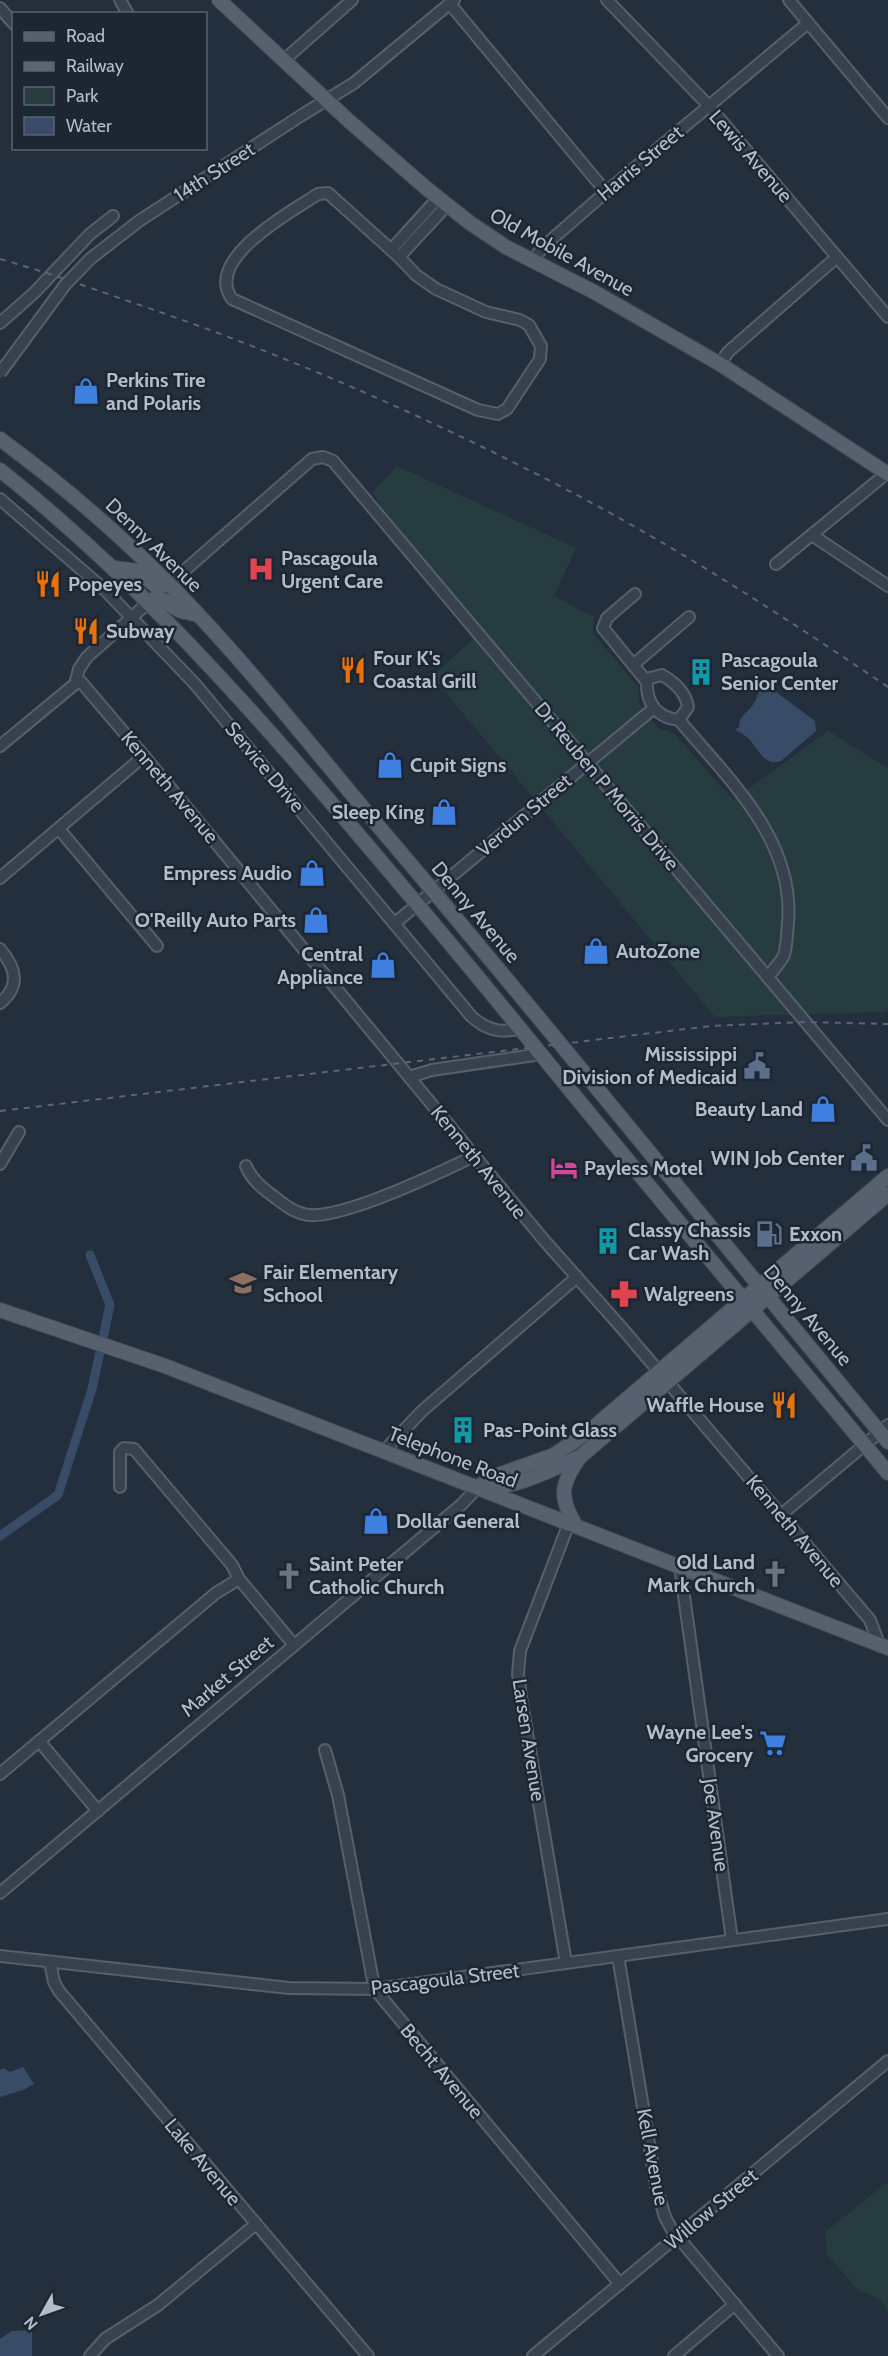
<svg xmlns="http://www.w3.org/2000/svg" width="888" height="2356" font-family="Cabin,sans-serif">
<rect width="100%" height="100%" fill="#242f3e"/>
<g fill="#263c3f">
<polygon points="397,466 576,548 554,596 594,617 593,633 638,687 640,705 658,728 674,733 733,800 828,731 888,768 888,1009 885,1012 715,1017 432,676 473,639 372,493"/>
<polygon points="888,2182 888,2310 878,2298 859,2291 827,2254 825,2232"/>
</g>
<g fill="#394c67">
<path d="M 764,683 L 815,721 L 816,731 L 781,761 C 764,767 758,748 748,738 C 745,735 739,732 735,730 L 739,727 C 739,716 746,714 752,706 C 758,699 758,690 764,683 Z"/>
<polygon points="23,2067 34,2084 23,2090 0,2097 0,2070 3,2068 10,2072"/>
<polygon points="32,2330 32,2356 0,2356 0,2339 12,2331"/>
</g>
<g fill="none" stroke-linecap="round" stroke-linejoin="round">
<polyline stroke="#394c67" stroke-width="9" points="0,1536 58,1495 92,1389 110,1305 90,1255"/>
<defs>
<g id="minor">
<polyline points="120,0 128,14"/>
<polyline points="607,0 708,105 888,317"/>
<polyline points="789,0 888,118"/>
<polyline points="450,4 606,192"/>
<polyline points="0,8 14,24"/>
<polyline points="284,60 352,0"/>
<polyline points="302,115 354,83 454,0"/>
<path d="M 328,193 L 399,257 L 416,275 L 436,289 L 486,312 L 520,320 L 529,325 L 541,346 L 540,359 L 507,409 L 498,414 L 478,410 L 232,299 C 203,259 292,211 318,194 Z"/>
<polyline points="391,250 438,198"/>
<polyline points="399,257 447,205"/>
<polyline points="532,261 544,246 606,192 808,23"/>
<polyline points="0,323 34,293 90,234 113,216"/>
<polyline points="720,364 728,352 837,257"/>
<path d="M 0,499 L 105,590 L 195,684 L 471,1016 C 486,1030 501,1034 521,1028"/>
<polyline points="812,535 888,586"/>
<polyline points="776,564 887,473"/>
<polyline points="169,584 312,459 323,457 333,461 888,1120"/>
<polyline points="635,594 607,618 603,628 647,682"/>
<polyline points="633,665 689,617"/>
<path d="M 662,675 C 674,682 686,693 688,707 L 679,720 C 657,718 646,703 647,682 L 650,678 Z"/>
<polyline points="77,680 81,682 144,756 543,1239 621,1327 870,1620 879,1644"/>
<path d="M 679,720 C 728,779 795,839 788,923 C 787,933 787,945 784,955 C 781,962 773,970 768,977"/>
<polyline points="0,746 75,684 79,669 87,657 149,602"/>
<polyline points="59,829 157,946"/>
<polyline points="0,878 144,756"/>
<polyline points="395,923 654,708"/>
<path d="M 0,949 C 16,968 21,986 0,1003"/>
<polyline points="409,1077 432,1070 541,1054"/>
<polyline points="0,1164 19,1132"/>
<path d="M 246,1166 C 251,1179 262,1188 273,1196 C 284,1204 295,1214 309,1215 C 345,1218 439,1173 474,1156"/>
<polyline points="384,1451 422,1411 577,1277"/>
<polyline points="120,1487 120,1452 124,1448 134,1449 232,1565 239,1579 294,1645"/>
<polyline points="781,1515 888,1425"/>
<polyline points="680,1567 732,1940"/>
<polyline points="39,1741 98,1811"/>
<polyline points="325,1750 338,1795 373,1981 378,1993 620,2284"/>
<polyline points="0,1774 216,1593 239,1579"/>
<polyline points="0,1893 462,1504 478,1487"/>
<polyline points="0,1956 289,1988 376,1989 888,1919"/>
<polyline points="618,1956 656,2186 665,2217 672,2230 778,2356"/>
<polyline points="50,1962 54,1982 59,1991 368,2356"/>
<polyline points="566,1963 521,1697 518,1674 520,1651 569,1523"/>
<polyline points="90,2356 105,2339 158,2305 256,2224"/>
<polyline points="533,2356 888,2061"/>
<polyline points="674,2356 735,2304"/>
</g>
<g id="major">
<polyline points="219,0 349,121 426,188 470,223 506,247 596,293 720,364 888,474"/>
<path d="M 0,439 C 60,483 116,531 169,584 C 246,662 314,750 385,834 C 555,1034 720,1240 888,1442"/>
<path d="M 0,470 C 122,567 227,681 328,799 C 398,881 467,963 535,1047 C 651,1190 770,1331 888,1473"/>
<polyline points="114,568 137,571 156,586 169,584"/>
<path d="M 149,602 C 162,592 167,605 179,610 C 184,612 192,613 198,615"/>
<polyline points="0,1310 165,1366 888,1648"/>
<polyline points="478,1487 495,1476 554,1455 588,1432 888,1176"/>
<path d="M 486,1487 C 520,1487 550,1470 580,1457 L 888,1194"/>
<path d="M 576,1526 C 559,1498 560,1484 580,1457"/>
</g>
</defs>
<use href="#minor" stroke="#565f6c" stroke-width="14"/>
<use href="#major" stroke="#414a57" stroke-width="16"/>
<use href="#minor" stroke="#38414e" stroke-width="10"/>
<use href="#major" stroke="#56606e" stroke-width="14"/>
<g stroke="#5a6575" stroke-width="2" stroke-dasharray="6 6" stroke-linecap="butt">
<path d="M 0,259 C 43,271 85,286 128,301 C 282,353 431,418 575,494 C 683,551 786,618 888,687"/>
<polyline points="0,1111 711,1026 805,1022 888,1024"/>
</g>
<defs>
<polyline id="minor-bridge" points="0,373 65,285 90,259 139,221 302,115"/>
</defs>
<use href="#minor-bridge" stroke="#565f6c" stroke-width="14" stroke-linecap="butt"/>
<use href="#minor-bridge" stroke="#38414e" stroke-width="10"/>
</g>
<defs>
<symbol id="shop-bare" viewBox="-9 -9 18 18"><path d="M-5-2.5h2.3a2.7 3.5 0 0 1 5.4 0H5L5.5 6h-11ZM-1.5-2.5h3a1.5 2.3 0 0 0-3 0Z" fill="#3f7fe0" stroke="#1d2633" stroke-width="2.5" paint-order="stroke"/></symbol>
<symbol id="hospital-bare" viewBox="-9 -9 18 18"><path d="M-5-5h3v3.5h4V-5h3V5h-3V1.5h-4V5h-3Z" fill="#e0444e" stroke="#1d2633" stroke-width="2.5" paint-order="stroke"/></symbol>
<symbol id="restaurant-bare" viewBox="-9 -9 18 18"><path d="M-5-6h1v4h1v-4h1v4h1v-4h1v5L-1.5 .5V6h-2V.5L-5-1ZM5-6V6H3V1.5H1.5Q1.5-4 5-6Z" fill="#e8710a" stroke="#1d2633" stroke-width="2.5" paint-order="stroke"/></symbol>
<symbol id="building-bare" viewBox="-9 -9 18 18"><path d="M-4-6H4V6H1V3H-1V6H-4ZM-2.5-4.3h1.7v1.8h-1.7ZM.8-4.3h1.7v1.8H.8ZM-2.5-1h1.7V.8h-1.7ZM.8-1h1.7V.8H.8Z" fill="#0f9aa8" stroke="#1d2633" stroke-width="2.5" paint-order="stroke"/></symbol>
<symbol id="civic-bare" viewBox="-9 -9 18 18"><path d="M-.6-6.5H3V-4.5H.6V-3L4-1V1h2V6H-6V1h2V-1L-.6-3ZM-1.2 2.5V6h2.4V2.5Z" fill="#5c6f8a" stroke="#1d2633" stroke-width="2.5" paint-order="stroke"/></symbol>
<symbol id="hotel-bare" viewBox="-9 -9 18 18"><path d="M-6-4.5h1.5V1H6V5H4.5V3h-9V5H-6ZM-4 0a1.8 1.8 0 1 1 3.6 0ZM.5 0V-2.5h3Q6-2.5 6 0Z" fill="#d1479c" stroke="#1d2633" stroke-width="2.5" paint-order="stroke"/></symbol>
<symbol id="fuel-bare" viewBox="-9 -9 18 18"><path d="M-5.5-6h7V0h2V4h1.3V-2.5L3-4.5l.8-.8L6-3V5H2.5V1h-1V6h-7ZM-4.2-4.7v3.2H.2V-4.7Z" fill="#5c6f8a" stroke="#1d2633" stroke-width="2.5" paint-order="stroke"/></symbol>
<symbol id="school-bare" viewBox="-9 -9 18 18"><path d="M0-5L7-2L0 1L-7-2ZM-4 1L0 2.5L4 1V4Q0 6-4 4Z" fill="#8d6e63" stroke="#1d2633" stroke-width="2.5" paint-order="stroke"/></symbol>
<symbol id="pharmacy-bare" viewBox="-9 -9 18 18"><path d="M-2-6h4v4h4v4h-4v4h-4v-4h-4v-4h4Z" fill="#e0444e" stroke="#1d2633" stroke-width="2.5" paint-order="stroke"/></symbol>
<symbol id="church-bare" viewBox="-9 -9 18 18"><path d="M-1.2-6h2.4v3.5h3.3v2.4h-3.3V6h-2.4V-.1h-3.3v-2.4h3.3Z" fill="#6b7280" stroke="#1d2633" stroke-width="2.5" paint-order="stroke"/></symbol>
<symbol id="supermarket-bare" viewBox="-9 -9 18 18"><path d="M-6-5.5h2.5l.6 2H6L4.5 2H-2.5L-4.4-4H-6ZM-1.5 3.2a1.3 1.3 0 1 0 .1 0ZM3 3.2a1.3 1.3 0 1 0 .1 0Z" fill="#3f7fe0" stroke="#1d2633" stroke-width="2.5" paint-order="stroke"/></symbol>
</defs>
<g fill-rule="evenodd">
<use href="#shop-bare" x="67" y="372" width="38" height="38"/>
<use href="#hospital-bare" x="242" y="550" width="38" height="38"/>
<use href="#restaurant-bare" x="29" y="565" width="38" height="38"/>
<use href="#restaurant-bare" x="67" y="612" width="38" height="38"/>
<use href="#restaurant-bare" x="334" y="651" width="38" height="38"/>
<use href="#building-bare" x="682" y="653" width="38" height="38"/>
<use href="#shop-bare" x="371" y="746" width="38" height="38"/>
<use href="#shop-bare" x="425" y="793" width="38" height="38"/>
<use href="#shop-bare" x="293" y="854" width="38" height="38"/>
<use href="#shop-bare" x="297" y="901" width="38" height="38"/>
<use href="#shop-bare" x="577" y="932" width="38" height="38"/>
<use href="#shop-bare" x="364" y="946" width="38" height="38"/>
<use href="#civic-bare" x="738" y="1047" width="38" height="38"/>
<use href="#shop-bare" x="804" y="1090" width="38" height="38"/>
<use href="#civic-bare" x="845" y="1139" width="38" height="38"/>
<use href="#hotel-bare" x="545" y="1149" width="38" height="38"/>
<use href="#fuel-bare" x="750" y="1215" width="38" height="38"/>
<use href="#building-bare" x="589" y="1222" width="38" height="38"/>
<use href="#school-bare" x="224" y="1264" width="38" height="38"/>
<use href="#pharmacy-bare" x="605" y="1275" width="38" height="38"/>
<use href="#restaurant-bare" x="765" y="1386" width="38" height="38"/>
<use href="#building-bare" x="444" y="1411" width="38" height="38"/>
<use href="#shop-bare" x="357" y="1502" width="38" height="38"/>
<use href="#church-bare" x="756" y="1555" width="38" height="38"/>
<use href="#church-bare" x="270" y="1557" width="38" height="38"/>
<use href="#supermarket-bare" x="754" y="1724" width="38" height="38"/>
</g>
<g text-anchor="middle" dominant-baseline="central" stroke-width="5" stroke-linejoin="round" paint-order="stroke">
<g font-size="20" fill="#b4bcc9" stroke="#1d2633">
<text transform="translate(751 156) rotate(49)">Lewis Avenue</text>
<text transform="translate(640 163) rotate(-40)">Harris Street</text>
<text transform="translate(214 172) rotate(-33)">14th Street</text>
<text transform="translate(562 252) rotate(29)">Old Mobile Avenue</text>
<text transform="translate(154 545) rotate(44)">Denny Avenue</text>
<text transform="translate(265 767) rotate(50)">Service Drive</text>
<text transform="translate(607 786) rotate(50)">Dr Reuben P Morris Drive</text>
<text transform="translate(170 787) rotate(50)">Kenneth Avenue</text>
<text transform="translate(524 815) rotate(-40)">Verdun Street</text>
<text transform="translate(476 912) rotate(50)">Denny Avenue</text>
<text transform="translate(479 1162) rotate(51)">Kenneth Avenue</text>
<text transform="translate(808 1315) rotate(50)">Denny Avenue</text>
<text transform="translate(453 1457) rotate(21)">Telephone Road</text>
<text transform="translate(795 1531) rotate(50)">Kenneth Avenue</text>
<text transform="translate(227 1676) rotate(-40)">Market Street</text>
<text transform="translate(529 1740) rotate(81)">Larsen Avenue</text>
<text transform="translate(716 1825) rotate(82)">Joe Avenue</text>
<text transform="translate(445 1979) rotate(-7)">Pascagoula Street</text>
<text transform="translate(442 2071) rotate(50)">Becht Avenue</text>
<text transform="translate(653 2157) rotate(79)">Kell Avenue</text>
<text transform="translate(203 2162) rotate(50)">Lake Avenue</text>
<text transform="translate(711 2209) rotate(-40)">Willow Street</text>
</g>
<g font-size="20" font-weight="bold" fill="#b4bcc9" stroke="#1d2633" text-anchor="start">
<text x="106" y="380">Perkins Tire<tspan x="106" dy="23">and Polaris</tspan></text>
<text x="281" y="558">Pascagoula<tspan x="281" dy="23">Urgent Care</tspan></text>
<text x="68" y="584">Popeyes</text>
<text x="106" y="631">Subway</text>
<text x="373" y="658">Four K's<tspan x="373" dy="23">Coastal Grill</tspan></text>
<text x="721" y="660">Pascagoula<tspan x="721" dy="23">Senior Center</tspan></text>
<text x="410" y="765">Cupit Signs</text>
<text x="424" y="812" text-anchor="end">Sleep King</text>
<text x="292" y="873" text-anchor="end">Empress Audio</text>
<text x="296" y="920" text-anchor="end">O'Reilly Auto Parts</text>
<text x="616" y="951">AutoZone</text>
<text x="363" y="954" text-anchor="end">Central<tspan x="363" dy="23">Appliance</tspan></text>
<text x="737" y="1054" text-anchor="end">Mississippi<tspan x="737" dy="23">Division of Medicaid</tspan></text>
<text x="803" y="1109" text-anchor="end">Beauty Land</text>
<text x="844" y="1158" text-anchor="end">WIN Job Center</text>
<text x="584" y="1168">Payless Motel</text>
<text x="628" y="1230">Classy Chassis<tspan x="628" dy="23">Car Wash</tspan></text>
<text x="789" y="1234">Exxon</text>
<text x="263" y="1272">Fair Elementary<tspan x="263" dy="23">School</tspan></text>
<text x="644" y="1294">Walgreens</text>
<text x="764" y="1405" text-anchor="end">Waffle House</text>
<text x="483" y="1430">Pas-Point Glass</text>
<text x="396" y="1521">Dollar General</text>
<text x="755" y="1562" text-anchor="end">Old Land<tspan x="755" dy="23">Mark Church</tspan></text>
<text x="309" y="1564">Saint Peter<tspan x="309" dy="23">Catholic Church</tspan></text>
<text x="753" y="1732" text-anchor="end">Wayne Lee's<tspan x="753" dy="23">Grocery</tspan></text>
</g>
</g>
<rect x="12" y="12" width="195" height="138" fill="#1d2633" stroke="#59626f" stroke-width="1.5"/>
<rect x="24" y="32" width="30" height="9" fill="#56606e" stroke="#59626f" stroke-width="1.5"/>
<text x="66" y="42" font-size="18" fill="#b4bcc9">Road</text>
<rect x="24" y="62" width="30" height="9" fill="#5a6575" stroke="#59626f" stroke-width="1.5"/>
<text x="66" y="72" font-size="18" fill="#b4bcc9">Railway</text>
<rect x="24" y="87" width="30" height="18" fill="#263c3f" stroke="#59626f" stroke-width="1.5"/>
<text x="66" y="102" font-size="18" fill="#b4bcc9">Park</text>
<rect x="24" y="117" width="30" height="18" fill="#394c67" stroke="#59626f" stroke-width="1.5"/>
<text x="66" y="132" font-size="18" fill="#b4bcc9">Water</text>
<g transform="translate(42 2314) rotate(230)" stroke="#1d2633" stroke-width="4.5" paint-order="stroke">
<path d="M0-4.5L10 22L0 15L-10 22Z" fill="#b4bcc9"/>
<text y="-9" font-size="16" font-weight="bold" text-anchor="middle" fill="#b4bcc9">N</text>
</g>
</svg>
